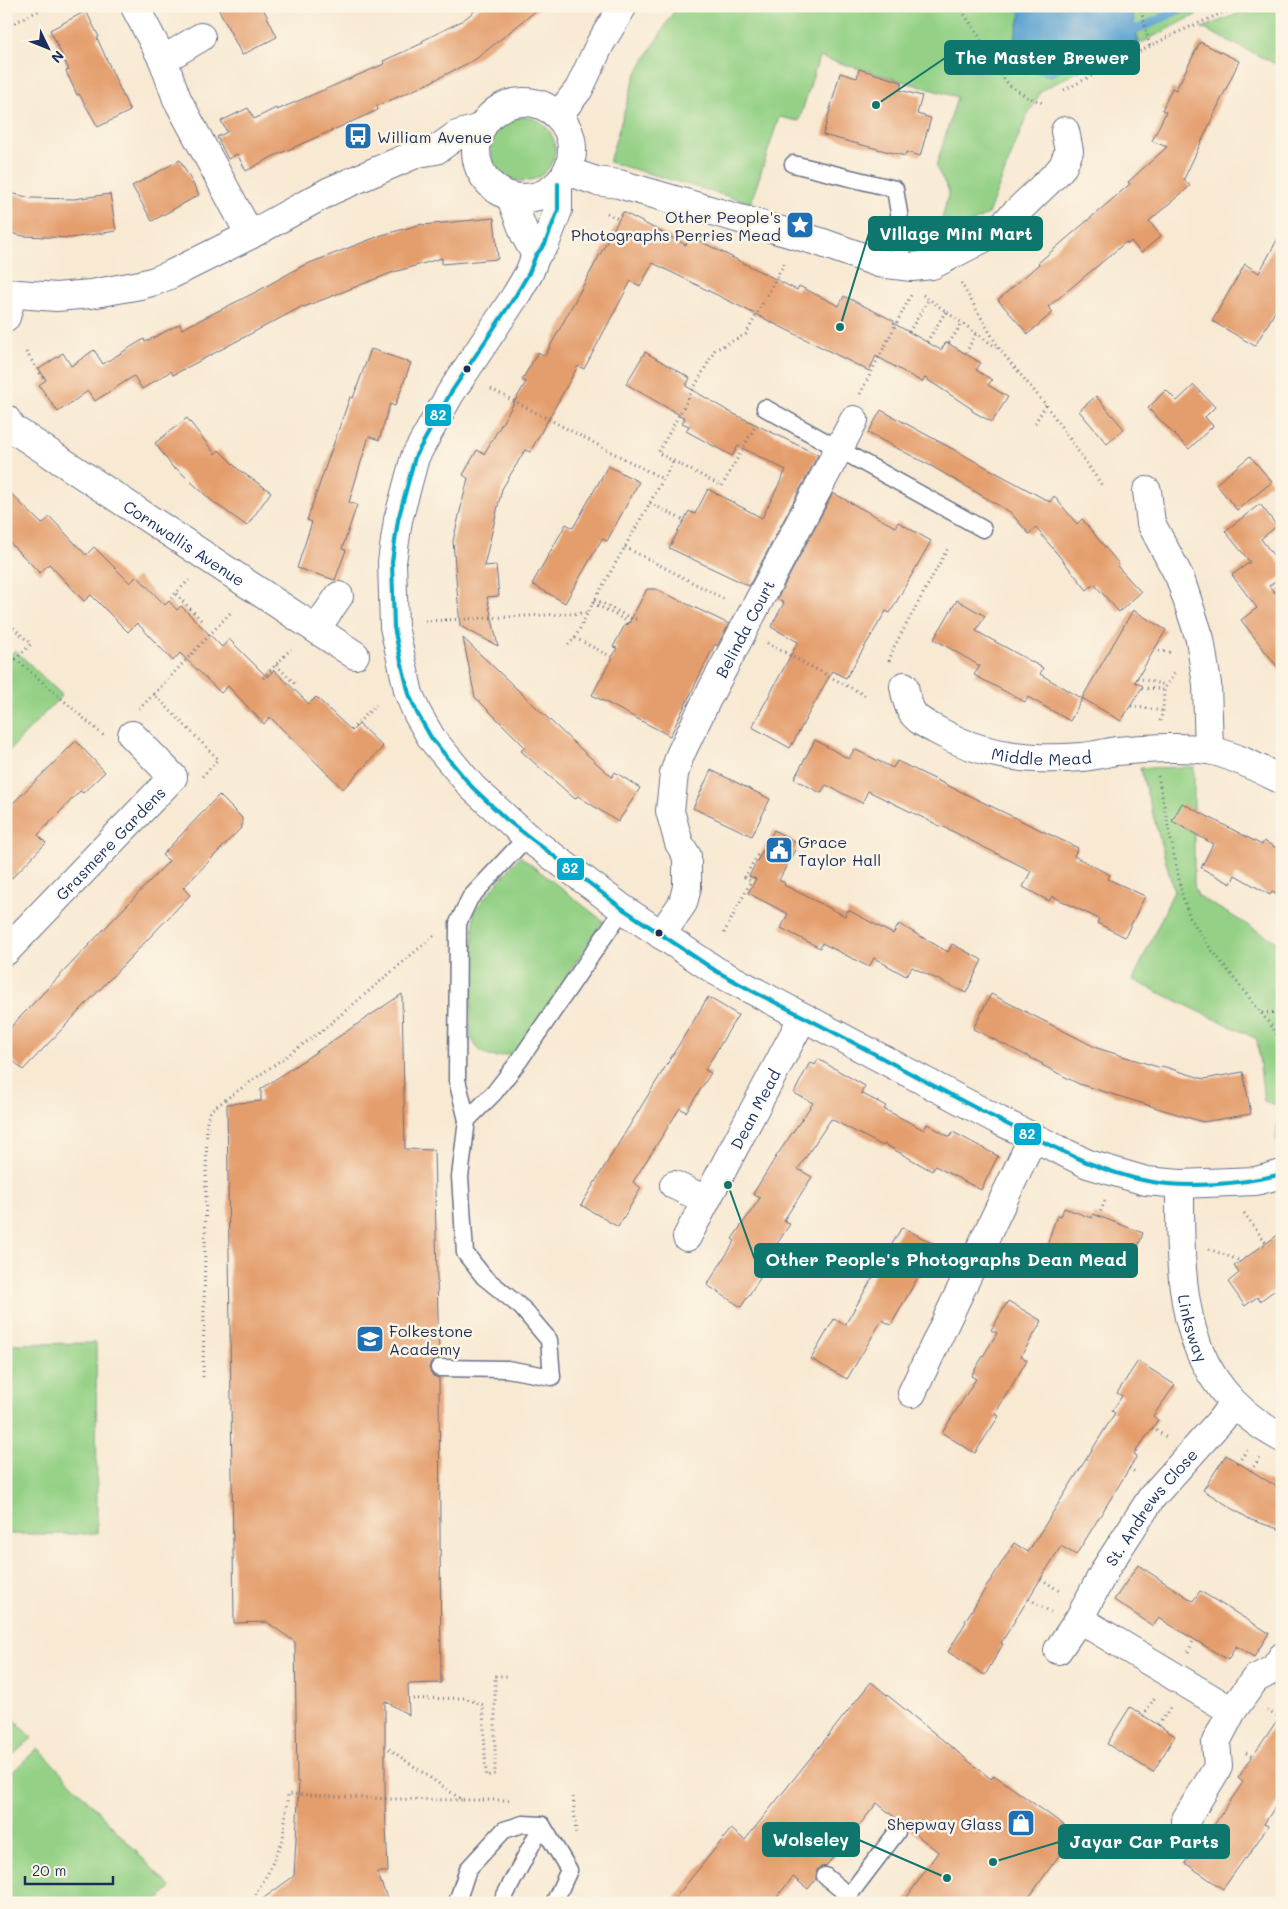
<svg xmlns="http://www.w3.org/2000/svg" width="1288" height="1909" font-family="Mali,sans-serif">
<rect width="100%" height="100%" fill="#fcf5e5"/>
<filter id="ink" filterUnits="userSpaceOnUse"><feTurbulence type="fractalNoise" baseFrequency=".02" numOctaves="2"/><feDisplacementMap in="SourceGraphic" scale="10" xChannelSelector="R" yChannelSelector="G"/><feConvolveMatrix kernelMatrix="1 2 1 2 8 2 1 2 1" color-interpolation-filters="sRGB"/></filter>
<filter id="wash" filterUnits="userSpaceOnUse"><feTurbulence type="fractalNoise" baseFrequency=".0096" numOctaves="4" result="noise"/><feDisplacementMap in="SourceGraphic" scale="20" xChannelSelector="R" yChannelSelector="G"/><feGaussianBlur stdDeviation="1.12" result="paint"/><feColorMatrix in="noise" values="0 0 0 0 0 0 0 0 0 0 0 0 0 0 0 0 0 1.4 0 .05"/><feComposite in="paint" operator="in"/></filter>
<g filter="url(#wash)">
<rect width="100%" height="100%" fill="#f8e9d3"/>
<g fill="#94d186" stroke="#588072">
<polygon points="677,6 1025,6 1022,9 1015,37 1004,55 1067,68 1091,44 1132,44 1042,90 1026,118 988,214 936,243 949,191 936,167 957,97 819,57 799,121 779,117 751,203 609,162 635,76"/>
<polygon points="1130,6 1213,6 1139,44"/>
<polygon points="1263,6 1282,6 1282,67 1202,28 1242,12"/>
<circle cx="523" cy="149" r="32"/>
<polygon points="15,650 62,695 6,754 6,660"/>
<polygon points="1194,767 1194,886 1198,896 1282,945 1282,1139 1276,1141 1279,1106 1264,1101 1257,1039 1133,980 1174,891 1140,768"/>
<path d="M 520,856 L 603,921 L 518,1050 C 495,1061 481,1060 470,1035 L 474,911 Z"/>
<polygon points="96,1343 97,1534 6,1534 6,1344"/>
<polygon points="6,1710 32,1738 6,1761"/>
<polygon points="38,1748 171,1888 156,1903 6,1903 6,1778"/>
</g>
<polygon fill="#5ba2d1" stroke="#3b6898" points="1025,6 1131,7 1139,44 1091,44 1067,68 1051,76 1024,69 1004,55 1015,37 1022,9"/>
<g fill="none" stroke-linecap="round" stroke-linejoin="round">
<g stroke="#5ba2d1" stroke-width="9">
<polyline points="1020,6 1022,9"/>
<path d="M 1136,29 C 1153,24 1170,13 1187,6"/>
</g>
</g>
<g id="blocks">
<g fill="#e49d6c">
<polygon points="217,6 262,6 277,37 242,55"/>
<polygon points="481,6 542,6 476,59 425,85 377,106 378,110 272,157 246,171 237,154 228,159 217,137 227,132 221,121 248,108 254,119 276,108 277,110 384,64 383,61 423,43 422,41 462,21"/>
<polygon points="86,11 99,37 97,38 130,111 98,127 79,94 77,95 66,71 69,70 50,30"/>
<polygon points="1200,42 1239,61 1184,179 1190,186 1149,221 1161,236 1141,253 1131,241 1128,244 1126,242 1048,307 1053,312 1028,334 998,300 1039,264 1038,263 1130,184 1128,182 1167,147 1152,141 1166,112 1162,110 1172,88 1176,90"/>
<polygon points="859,69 902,82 900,90 922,96 917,114 931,118 920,156 906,152 905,156 823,135 840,73 857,78"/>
<polygon points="180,160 199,195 152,221 132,186"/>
<polygon points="6,192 31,198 74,199 110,194 116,231 71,238 23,236 6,232"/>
<polygon points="623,212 686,245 690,236 797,290 799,286 839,306 844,296 894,321 893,323 941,350 946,342 981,363 976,370 992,380 988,385 1008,397 992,422 972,411 972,409 925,378 922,382 876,356 869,371 653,263 640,286 631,281 584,369 578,366 530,452 525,450 502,489 484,566 496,565 499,596 487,597 498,646 460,626 453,541 468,478 463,475 477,450 484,454 526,382 522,380 538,352 545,356"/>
<polygon points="494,218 498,259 442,264 442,258 391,273 304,307 303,306 173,375 171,371 142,389 134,376 95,401 88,391 58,412 39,385 46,380 39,369 63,353 71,366 94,350 103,364 144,339 145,342 180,324 182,329 256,292 302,266 382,235 422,224 423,225"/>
<polygon points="1282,231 1282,300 1255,346 1212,321 1245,264 1259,273"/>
<polygon points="371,349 411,363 395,406 390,404 379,440 369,436 349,502 357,505 342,549 346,550 335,580 297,568 312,522 307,520 350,397 353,398"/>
<polygon points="645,352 690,378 686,386 728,411 818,455 749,586 669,548 689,511 695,514 708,489 762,518 786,470 738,446 732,456 686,431 689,426 682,423 685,418 626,384"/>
<polygon points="1194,385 1215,407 1205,417 1213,426 1189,449 1148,408 1166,390 1177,401"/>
<polygon points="1096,396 1124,429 1107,444 1079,411"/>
<polygon points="881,410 1050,502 1054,496 1077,524 1082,519 1119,564 1117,566 1141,592 1119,612 1094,584 1087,590 1036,528 1029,534 1010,512 933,467 868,433"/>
<polygon points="187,418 215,454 219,450 239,470 271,492 247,526 212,501 176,468 174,469 155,443"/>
<polygon points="1250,456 1272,482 1237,510 1216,484"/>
<polygon points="608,466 639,482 607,541 602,539 565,603 532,584 566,524 573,528"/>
<polygon points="6,489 42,524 50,517 86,555 94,547 130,583 137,576 165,605 169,601 177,610 181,606 222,647 229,639 267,677 274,670 309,704 316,697 352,731 359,724 383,747 343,789 270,717 264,724 228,686 221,693 180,653 173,661 137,623 128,632 91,595 84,601 49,564 40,573 6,539"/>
<polygon points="833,493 895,527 898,522 931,541 890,613 886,611 846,678 832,671 790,748 752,727 798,642 771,627 784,603 777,599"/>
<polygon points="1260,504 1277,526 1261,539 1282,567 1282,576 1269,586 1275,593 1282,588 1282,673 1241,620 1257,608 1232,575 1250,562 1225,531"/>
<polygon points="647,589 656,589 729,624 717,646 715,644 670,736 592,695 617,648 613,647 626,623 628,625"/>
<polygon points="957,600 985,616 976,631 1043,668 1040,674 1082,699 1070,721 1028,697 1025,702 974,675 980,666 934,639"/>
<polygon points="1133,610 1166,630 1135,682 1143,686 1121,721 1082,698"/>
<polygon points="463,638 573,742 612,777 615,772 640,788 618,822 578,796 575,799 547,774 521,751 525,747 475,697"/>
<polygon points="815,740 849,759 854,749 893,768 897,761 1078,848 1074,856 1110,875 1108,879 1145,896 1125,937 1097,923 1099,919 1052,896 1049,901 1023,887 1031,871 942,826 942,827 868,791 862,803 826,785 821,793 794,779"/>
<polygon points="76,741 105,772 83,793 80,791 38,835 46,843 6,884 6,810"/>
<polygon points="711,770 770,799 752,836 693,808"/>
<polygon points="219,795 242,818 242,827 183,888 190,895 23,1070 6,1054 6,1032 169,861 162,855"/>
<polygon points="1182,803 1262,845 1264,841 1282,851 1282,897 1272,892 1270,895 1235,875 1231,884 1201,868 1213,844 1172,821"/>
<polygon points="774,830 798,844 779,880 785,883 784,885 845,916 848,910 893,934 899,924 948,952 952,944 982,960 966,993 912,967 906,976 874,958 869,967 822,943 820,948 781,928 788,914 748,893 756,879 749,876"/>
<polygon points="402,994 405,1149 434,1150 439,1358 431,1362 429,1368 433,1376 439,1378 441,1683 408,1684 409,1715 385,1701 385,1804 388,1872 377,1872 389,1903 257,1903 294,1876 299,1782 297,1782 295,1642 267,1622 234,1623 227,1104 261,1101 261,1089"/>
<polygon points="991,994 1097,1048 1161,1068 1162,1066 1204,1079 1243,1072 1251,1114 1203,1122 1079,1084 1042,1065 1043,1064 973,1029"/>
<polygon points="708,997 738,1015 705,1070 711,1073 686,1112 680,1108 633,1182 641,1188 618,1227 581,1205"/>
<polygon points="818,1059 865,1086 861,1093 886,1106 884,1109 924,1130 927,1124 950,1137 953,1132 998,1156 981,1190 935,1166 932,1171 884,1144 883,1146 831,1119 798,1169 812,1177 784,1220 790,1224 762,1267 766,1269 741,1307 707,1285 735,1241 732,1239 760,1198 753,1194 777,1155 813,1103 794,1093 810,1062 815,1065"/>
<polygon points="1064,1208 1092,1218 1093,1214 1143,1233 1129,1272 1078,1253 1077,1259 1053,1250 1054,1247 1047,1245 1057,1215 1061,1216"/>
<polygon points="902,1227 941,1248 927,1275 921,1272 891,1325 882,1320 847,1379 811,1359 834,1319 845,1325"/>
<polygon points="1282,1232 1282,1285 1260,1301 1257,1297 1245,1306 1228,1282 1239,1273 1234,1266"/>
<polygon points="1008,1301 1042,1321 1021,1356 1027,1360 995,1414 999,1416 975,1453 942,1433 976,1379 971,1376 997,1333 991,1330"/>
<polygon points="1138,1361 1175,1385 1153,1416 1158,1420 1134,1454 1137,1456 1076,1555 1061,1546 1001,1643 1003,1644 985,1675 948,1652 966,1622 965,1621 1014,1543 1028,1552 1115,1413 1112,1411 1122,1396 1117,1393"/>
<polygon points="1226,1455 1282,1490 1282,1530 1251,1520 1203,1490"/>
<polygon points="1138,1565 1193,1601 1200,1591 1269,1633 1254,1657 1236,1646 1228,1660 1159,1618 1153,1626 1114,1600"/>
<polygon points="871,1682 991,1779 994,1775 1075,1833 1025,1903 903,1903 938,1852 877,1803 826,1866 821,1867 817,1870 816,1879 808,1889 793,1877 772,1903 671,1903 731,1829 745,1840"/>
<polygon points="1130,1707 1175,1736 1153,1772 1107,1744"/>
<polygon points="1282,1713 1282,1796 1264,1824 1268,1826 1246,1859 1245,1858 1223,1889 1185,1863 1206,1832 1208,1834 1243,1782 1238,1778"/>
</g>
</g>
</g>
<g filter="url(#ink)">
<use href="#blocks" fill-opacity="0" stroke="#687087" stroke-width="1"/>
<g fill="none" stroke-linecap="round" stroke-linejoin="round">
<defs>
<g id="lane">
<polyline points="793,164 895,189 899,213 903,266"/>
<polyline points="765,408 983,529"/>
<polyline points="467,1120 494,1093 519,1061 623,909"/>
<polyline points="439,1368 507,1369 552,1377 549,1340 522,1308 484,1277 465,1253 460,1177 467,1120 457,1080 458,923 470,898 527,837"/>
<polyline points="542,1825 569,1870 554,1903"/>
<polyline points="825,1876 849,1896"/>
<polyline points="460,1903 458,1899 468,1869 504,1830 523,1824 542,1825"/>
<polyline points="501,1903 542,1825"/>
<polyline points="843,1903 897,1832"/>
</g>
<g id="street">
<polyline points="135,7 163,60 177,99 250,235"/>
<polyline points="163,60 201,37"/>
<polyline points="558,116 579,89 600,44 623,6"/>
<polyline points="567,171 596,181 619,184 820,242 879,263 912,267 932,265 982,239 1004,224 1057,173 1063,166 1069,151 1065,131"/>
<polyline points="6,317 12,295"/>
<path id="s1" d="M 6,419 L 13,429 L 355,655"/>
<polyline points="1147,491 1151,523 1180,578 1200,639 1207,684 1209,750"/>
<polyline points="316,629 339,596"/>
<path id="s2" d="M 904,686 C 909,717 915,719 942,733 C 985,757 1033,761 1082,757 C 1094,756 1105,753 1116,751 C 1146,749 1178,746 1208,750 C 1229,753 1262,770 1282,780"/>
<path id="s3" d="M 661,935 L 683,903 L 687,887 L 687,856 L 679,843 L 670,811 L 674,774 L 680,755 L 707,699 L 854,420"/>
<path id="s4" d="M 6,951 L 173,777 L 132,735"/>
<polyline points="1180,1184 1256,1181 1282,1174"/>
<polyline points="674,1185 706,1200"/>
<path id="s5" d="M 687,1237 L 803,1017"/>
<polyline points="912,1393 1033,1137"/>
<polyline points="1079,1619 1232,1711"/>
<path id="s6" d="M 1058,1650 L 1079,1619 L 1106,1568 L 1152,1497 L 1221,1420 L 1233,1403"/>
<polyline points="1185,1821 1218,1767 1216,1742 1232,1711 1255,1679 1274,1669 1282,1657"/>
</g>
<g id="secondary">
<circle cx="524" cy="150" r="48"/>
<path id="s7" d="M 558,184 L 558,210 L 545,244 L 536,255 L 529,273 L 516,295 L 450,394 L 422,444 L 415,457 L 398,520 L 392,562 L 394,627 L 409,694 L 417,713 L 432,739 L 472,787 L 527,837 L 623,909 L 716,971 L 1000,1121 L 1088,1164 L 1146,1181 L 1180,1184 C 1180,1287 1178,1383 1282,1438"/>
<polyline points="511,198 525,235 536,255"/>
<polyline points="6,293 56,297 91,294 140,285 155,281 172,274 250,235 330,191 418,153 436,150 457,135 480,128"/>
</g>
</defs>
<use href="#lane" stroke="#687087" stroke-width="19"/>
<use href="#street" stroke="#687087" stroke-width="30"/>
<use href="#secondary" stroke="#687087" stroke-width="30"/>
<g stroke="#687087" stroke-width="3" stroke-dasharray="1 4" stroke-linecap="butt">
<polyline points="959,6 979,36 990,60 1009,85 1027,97 1043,103"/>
<polyline points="1140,6 1150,47"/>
<polyline points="6,27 48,6"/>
<polyline points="1064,90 1174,34 1222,13 1250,6"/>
<polyline points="607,213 619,219"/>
<polyline points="961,283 1000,350 1046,405 1103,487"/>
<polyline points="923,295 997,348"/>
<polyline points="909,332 929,299"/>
<polyline points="927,342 946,311"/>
<polyline points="949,343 962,323"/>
<polyline points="26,352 45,381"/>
<polyline points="966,353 976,333"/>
<polyline points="491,389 663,479"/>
<polyline points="860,394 911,295"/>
<polyline points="1035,423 1046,405"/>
<polyline points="754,428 722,486 658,453 715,350 746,334 785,262"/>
<polyline points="650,503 683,520"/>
<polyline points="625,547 726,600"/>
<polyline points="176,594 202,621"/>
<polyline points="171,598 189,580"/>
<polyline points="595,599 632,619 636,619"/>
<polyline points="593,603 627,621 630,626"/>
<polyline points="6,621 31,644 16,659 104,736"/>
<polyline points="425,621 587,613"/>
<polyline points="575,638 612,657"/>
<polyline points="767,643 868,697"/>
<polyline points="568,645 575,638 593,603 673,462"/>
<polyline points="1154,650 1173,653"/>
<polyline points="889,661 894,647 948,548"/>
<polyline points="276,665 295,684"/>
<polyline points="263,678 291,649"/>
<polyline points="1137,678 1166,685"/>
<polyline points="1142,688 1164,689"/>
<polyline points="154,694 233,610"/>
<polyline points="1131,706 1163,711"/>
<polyline points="139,709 154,694 218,759 202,777"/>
<polyline points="1160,721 1163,711 1164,689 1176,671"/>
<polyline points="351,730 376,705"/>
<polyline points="1158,776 1182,894 1190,918 1211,949 1273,1028 1282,1044"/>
<polyline points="724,933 751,881 745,877 758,854"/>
<polyline points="1262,1013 1282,1012"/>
<polyline points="1244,1213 1266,1243"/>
<polyline points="1099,1216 1106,1198"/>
<polyline points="1209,1249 1241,1261"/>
<polyline points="203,1377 207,1119 211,1110 323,1030 436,934"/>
<polyline points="1152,1428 1168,1438"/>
<polyline points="1238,1463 1247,1450"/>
<polyline points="1129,1468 1135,1472"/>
<polyline points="1251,1471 1260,1457"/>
<polyline points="1041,1579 1061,1592"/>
<polyline points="1029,1599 1051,1612"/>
<polyline points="1188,1652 1194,1639"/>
<polyline points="408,1699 465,1698 483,1705 486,1776 495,1774 495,1676 510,1676"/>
<polyline points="1267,1711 1279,1717"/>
<polyline points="1143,1716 1155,1697"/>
<polyline points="1158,1725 1171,1707"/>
<polyline points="385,1746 462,1800 512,1800"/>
<polyline points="1246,1753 1253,1757"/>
<polyline points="573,1797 576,1833"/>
<polyline points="250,1903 268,1873 283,1839 288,1794 393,1799 462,1800"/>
</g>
<use href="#lane" stroke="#fff" stroke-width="16"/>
<use href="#street" stroke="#fff" stroke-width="28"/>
<use href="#secondary" stroke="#fff" stroke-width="28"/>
<defs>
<path id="bus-1" d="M 558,184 L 558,210 L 545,244 L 536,255 L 529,273 L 516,295 L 450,394 L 415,457 L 398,520 L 392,562 L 394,627 L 401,661 L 409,694 L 417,713 L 432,739 L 472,787 L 507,820 L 623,909 L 716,971 L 756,993 C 846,1036 932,1087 1021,1131 C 1061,1151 1102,1172 1147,1181 C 1187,1189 1243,1184 1282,1174"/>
</defs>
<use href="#bus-1" stroke="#fcf5e5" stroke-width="8"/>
<use href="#bus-1" stroke="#00a9ce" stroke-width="4"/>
</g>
</g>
<defs>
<symbol id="bus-square" viewBox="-11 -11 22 22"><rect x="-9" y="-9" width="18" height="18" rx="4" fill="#1f6fb2" stroke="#fcf5e5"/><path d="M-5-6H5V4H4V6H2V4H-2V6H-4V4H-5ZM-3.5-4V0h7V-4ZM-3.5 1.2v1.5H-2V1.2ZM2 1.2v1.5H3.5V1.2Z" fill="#fff"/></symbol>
<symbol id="sight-square" viewBox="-11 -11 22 22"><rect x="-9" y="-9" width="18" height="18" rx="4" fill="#1f6fb2" stroke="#fcf5e5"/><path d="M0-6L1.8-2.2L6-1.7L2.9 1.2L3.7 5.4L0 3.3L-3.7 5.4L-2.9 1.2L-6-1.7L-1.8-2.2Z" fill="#fff"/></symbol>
<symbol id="civic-square" viewBox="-11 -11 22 22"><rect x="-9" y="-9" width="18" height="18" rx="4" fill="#1f6fb2" stroke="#fcf5e5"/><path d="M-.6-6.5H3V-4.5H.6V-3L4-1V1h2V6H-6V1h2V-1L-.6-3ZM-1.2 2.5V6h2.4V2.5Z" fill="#fff"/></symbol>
<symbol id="school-square" viewBox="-11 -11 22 22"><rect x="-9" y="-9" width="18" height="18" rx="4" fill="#1f6fb2" stroke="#fcf5e5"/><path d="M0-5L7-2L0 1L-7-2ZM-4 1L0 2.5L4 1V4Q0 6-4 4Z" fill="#fff"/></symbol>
<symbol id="shop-square" viewBox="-11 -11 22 22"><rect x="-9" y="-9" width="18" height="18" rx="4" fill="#1f6fb2" stroke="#fcf5e5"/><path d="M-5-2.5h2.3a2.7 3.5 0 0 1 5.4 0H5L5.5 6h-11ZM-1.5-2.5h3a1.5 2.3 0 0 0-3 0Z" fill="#fff"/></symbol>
</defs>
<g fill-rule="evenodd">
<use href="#bus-square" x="342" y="120" width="32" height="32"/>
<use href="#sight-square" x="784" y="209" width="32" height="32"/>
<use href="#civic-square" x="763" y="834" width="32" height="32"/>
<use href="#school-square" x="354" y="1323" width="32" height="32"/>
<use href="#shop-square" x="1005" y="1807" width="32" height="32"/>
</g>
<g fill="#1b2f5e" stroke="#fcf5e5" stroke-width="2">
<circle cx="467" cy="369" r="4.5"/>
<circle cx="659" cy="933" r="4.5"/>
</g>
<g text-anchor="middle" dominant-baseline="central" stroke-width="5" stroke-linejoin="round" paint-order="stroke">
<g font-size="16" fill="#1b2f5e" stroke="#fcf5e5" text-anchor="start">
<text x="377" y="136">William Avenue</text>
<text x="781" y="216" text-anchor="end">Other People's<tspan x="781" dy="18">Photographs Perries Mead</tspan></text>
<text x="798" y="841">Grace<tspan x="798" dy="18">Taylor Hall</tspan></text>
<text x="389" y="1330">Folkestone<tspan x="389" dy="18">Academy</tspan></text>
<text x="1002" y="1823" text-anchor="end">Shepway Glass</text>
</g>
<g font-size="16" fill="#1b2f5e" stroke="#fcf5e5">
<text stroke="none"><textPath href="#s1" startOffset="218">Cornwallis Avenue</textPath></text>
<text stroke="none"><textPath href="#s3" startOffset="334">Belinda Court</textPath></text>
<text stroke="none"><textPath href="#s2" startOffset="168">Middle Mead</textPath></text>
<text stroke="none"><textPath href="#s4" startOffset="150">Grasmere Gardens</textPath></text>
<text stroke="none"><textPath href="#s5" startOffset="145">Dean Mead</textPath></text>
<text stroke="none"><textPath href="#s7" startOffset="1632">Linksway</textPath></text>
<text stroke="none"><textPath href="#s6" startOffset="171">St. Andrews Close</textPath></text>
</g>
</g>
<path fill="none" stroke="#0f766e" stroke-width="2" d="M876 105L945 58M840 327L869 233M728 1185L755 1260M947 1878L859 1840M993 1862L1059 1842"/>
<g fill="#0f766e" stroke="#fcf5e5" stroke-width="2">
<circle cx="876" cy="105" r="5"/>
<circle cx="840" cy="327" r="5"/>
<circle cx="728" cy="1185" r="5"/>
<circle cx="947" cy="1878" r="5"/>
<circle cx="993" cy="1862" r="5"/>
</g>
<g fill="#0f766e" stroke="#0f766e" stroke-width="2">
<rect x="945" y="41" width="194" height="33" rx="5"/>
<rect x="869" y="217" width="173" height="33" rx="5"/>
<rect x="755" y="1244" width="382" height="33" rx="5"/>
<rect x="763" y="1823" width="96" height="33" rx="5"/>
<rect x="1059" y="1825" width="170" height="33" rx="5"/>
</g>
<g font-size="18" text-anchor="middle" font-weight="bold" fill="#fff">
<text x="1042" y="64">The Master Brewer</text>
<text x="956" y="240">Village Mini Mart</text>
<text x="946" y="1266">Other People's Photographs Dean Mead</text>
<text x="811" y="1846">Wolseley</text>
<text x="1144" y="1848">Jayar Car Parts</text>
</g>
<g stroke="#fcf5e5" stroke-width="2">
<rect x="424" y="403" width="28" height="24" rx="5" fill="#00a9ce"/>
<rect x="556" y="857" width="29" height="24" rx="5" fill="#00a9ce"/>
<rect x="1013" y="1122" width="29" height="24" rx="5" fill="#00a9ce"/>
</g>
<g font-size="14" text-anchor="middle" font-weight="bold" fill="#fff">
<text x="438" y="420">82</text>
<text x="570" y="873">82</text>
<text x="1027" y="1139">82</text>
</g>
<rect width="1288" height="1909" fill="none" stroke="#fcf5e5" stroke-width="25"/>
<g transform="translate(48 48) rotate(133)" stroke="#fcf5e5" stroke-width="4" paint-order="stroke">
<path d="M0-4L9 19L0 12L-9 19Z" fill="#1b2f5e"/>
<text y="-8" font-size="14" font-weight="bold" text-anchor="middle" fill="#1b2f5e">N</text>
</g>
<path d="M25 1876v8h88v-8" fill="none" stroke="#1b2f5e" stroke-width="2.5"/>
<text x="32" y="1876" font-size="15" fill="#1b2f5e" stroke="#fcf5e5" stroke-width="4" paint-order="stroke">20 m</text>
</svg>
